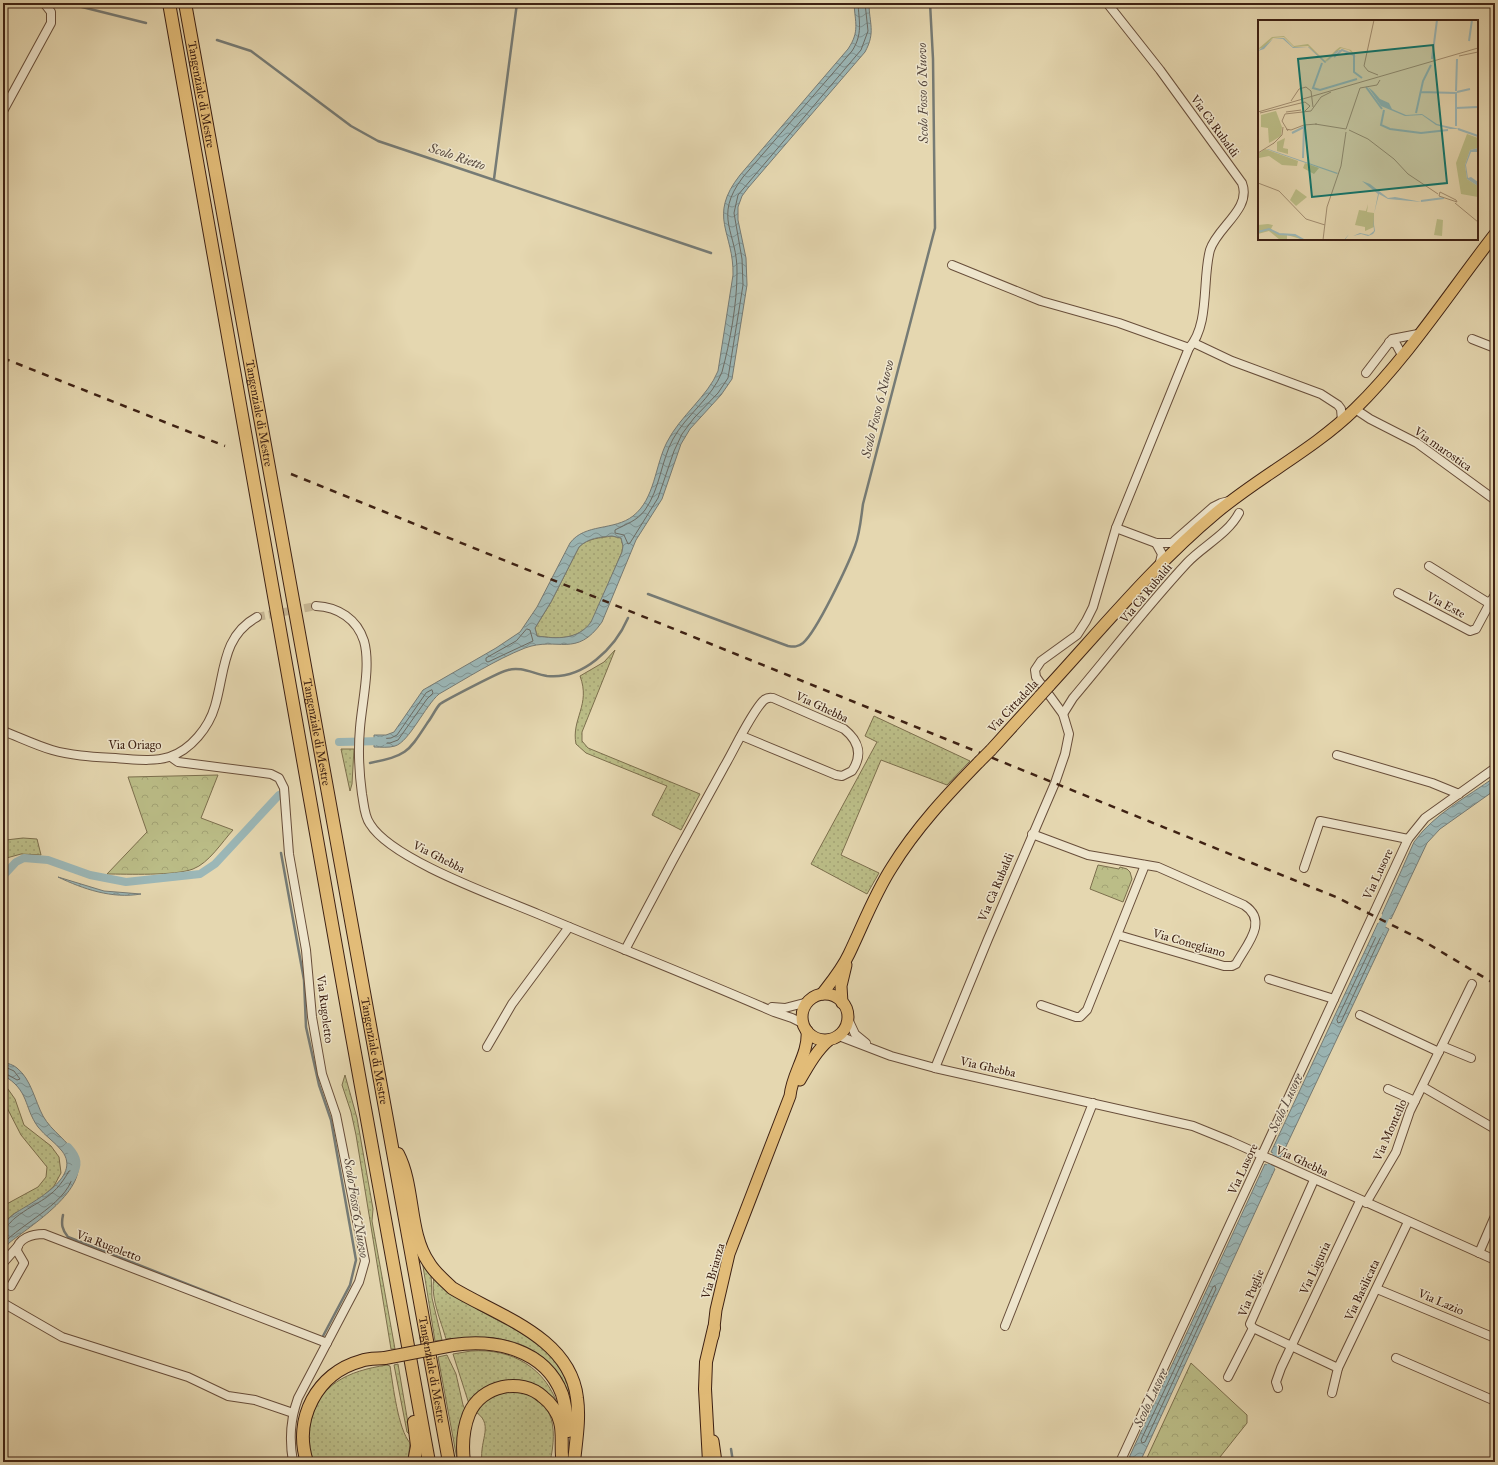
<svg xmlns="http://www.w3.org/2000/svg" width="1498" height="1465" font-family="'IM FELL Great Primer',serif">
<defs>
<pattern id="grass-dots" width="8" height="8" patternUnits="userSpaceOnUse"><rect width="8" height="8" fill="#bbbd87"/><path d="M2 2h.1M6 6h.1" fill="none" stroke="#a2a274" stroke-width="1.8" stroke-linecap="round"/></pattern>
<pattern id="forest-crowns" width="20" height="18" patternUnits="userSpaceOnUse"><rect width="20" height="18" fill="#bbbd87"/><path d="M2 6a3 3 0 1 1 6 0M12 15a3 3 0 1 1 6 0" fill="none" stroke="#a2a274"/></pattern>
<pattern id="water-waves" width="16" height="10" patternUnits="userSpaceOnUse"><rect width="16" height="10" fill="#9bb7b7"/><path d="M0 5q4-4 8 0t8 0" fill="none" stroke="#809494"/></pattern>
</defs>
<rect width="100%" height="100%" fill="#e5d7b0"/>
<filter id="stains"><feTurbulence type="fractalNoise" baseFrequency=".005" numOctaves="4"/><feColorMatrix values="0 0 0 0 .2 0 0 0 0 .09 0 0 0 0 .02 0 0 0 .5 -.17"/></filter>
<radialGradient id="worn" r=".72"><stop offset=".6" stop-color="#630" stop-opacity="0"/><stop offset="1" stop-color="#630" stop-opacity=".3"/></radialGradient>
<g fill="url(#grass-dots)" stroke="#7c6f4d">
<path d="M 612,536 L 621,538 L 623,546 L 622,552 L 592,622 C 578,640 558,639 537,636 L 535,628 L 551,602 L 579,547 C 588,538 600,538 612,536 Z"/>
<path d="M 615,650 L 582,732 L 582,741 L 588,748 L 700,794 L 681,830 L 652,815 L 667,786 L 586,753 L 576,744 C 571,719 591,705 580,676 L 604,662 Z"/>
<polygon points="874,716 970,761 947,785 881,760 841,855 879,873 867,894 811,864 877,742 865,736"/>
<polygon points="341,749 354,749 352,784 350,791"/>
<polygon points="23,838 37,839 41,855 21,854 3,859 3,842 6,840"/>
<polygon points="345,1075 357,1118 373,1209 372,1221 395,1349 391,1349 356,1135 351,1112 342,1085"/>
<polygon points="3,1082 15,1099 24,1125 51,1146 59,1157 61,1173 54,1186 35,1204 15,1213 3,1223 3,1206 38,1187 46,1177 47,1167 21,1135 3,1100"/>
<polygon points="422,1260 431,1273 432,1298 442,1340 435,1341"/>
<path d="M 434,1278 C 446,1287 457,1296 469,1304 C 509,1330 558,1340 570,1394 L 569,1395 C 549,1345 507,1333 458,1339 C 453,1339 451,1338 446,1339 C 441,1321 430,1297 434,1278 Z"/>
<path d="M 471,1351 C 512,1348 547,1368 559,1409 L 523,1384 L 469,1404 L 453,1354 Z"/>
<polygon points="447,1355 456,1374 463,1405 466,1411 457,1459 438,1357"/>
<polygon points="398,1364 410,1435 407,1432 394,1365"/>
<path d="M 387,1365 L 390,1366 C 393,1385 398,1429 410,1443 L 408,1462 L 313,1462 C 308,1451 308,1438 310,1426 C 317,1384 348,1371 387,1365 Z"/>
<path d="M 511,1391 C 554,1394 558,1427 550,1462 L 482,1462 C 479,1438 496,1424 473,1410 L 489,1397 Z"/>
</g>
<g fill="url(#forest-crowns)" stroke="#7c6f4d">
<path d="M 218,775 L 201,818 L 233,830 C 222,842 209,863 193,869 C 175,876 127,874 107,874 L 147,832 L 128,777 Z"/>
<polygon points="1098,865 1119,869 1120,867 1127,869 1130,872 1132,879 1123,902 1090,889"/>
<polygon points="1191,1363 1247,1415 1247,1423 1216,1462 1145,1462"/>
</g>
<g fill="url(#water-waves)" stroke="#767b75" fill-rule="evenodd">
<path d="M 854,3 L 869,3 C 869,23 876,32 865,52 L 748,188 L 742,196 L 738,207 L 738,220 L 746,258 L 747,285 L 732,379 L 721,395 L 690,429 L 681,444 L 662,499 L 636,540 L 602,622 C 576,659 558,636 525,648 C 495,660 467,678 439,694 C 425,706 409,742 395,746 C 389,748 381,747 374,747 L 374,735 L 386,735 L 394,732 L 423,690 L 496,648 L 520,632 L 537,607 L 570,543 C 585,523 614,531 633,516 C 655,499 655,465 667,442 C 680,416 708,396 718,371 L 733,275 C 734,232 707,217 740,175 L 848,49 C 860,31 855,23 854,3 ZM 612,536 L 621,538 L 623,546 L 622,552 L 591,622 C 578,640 557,639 537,636 L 535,628 L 551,602 L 579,547 C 588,538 600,537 612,536 Z"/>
<path d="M 1495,777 L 1495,790 L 1440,829 L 1427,843 L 1391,919 L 1382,914 L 1414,842 C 1434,814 1467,797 1495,777 Z"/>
<path d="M 58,877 L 104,891 L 141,894 C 112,899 83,889 58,877 Z"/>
<polygon points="1378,923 1389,929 1281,1157 1271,1152"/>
<path d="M 3,1062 C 7,1063 14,1065 17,1068 C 31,1079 35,1101 43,1116 C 52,1132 68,1140 76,1156 C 91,1189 30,1226 9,1243 L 3,1251 L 3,1225 C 6,1221 10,1217 14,1214 C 30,1203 83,1178 62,1151 C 55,1142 45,1136 38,1127 C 23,1106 30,1091 3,1075 Z"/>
<polygon points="1265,1164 1275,1169 1140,1462 1127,1462"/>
</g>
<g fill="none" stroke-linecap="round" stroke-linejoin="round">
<g stroke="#6c6c65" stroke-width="1">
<path d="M 858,3 C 859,22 863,34 852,51 L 743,177 C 712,218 738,232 737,273 C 737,304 730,342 722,372 C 712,398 686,415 673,439 C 661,461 660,489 645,510 C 637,521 626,524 615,530 L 615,533 L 624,535 L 628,544 L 630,543 L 658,498 L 674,451 L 682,434 L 694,418 L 718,393 L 728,378 L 743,285 L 742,259 L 734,213 L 738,195 L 861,50 L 868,31 L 865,3"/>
<polygon points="527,629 530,630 533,641 488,662 486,661 486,658 516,641"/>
<polygon points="432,690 433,693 427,699 398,740 390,743 378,743 379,739 391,738 397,735 426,693"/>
<polygon points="1380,929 1383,932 1341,1022 1338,1023 1337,1020"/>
<polyline points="3,1066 14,1071 20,1079 17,1080 3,1072"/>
<path d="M 3,1227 C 9,1226 11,1221 15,1218 C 39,1199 52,1201 69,1171 L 73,1171 C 74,1200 20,1224 3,1244"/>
<polygon points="1215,1286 1216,1289 1145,1442 1142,1443 1141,1440 1213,1287"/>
</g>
<g stroke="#767b75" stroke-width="2.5">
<polyline points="66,3 146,23"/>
<polyline points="217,40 251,51 351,126 378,141 711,253"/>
<polyline points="494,179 517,3"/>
<path d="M 648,594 L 788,646 C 794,647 798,647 803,643 C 817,631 848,565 855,546 C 860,533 861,518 863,504 L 935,228 L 933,59 L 930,3"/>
<path d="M 370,763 C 407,755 407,754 428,722 C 432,717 436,708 440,704 C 446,700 501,671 508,670 C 521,666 534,674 547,676 C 583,680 615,648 628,618"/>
<polyline points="281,853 304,980 306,1027 319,1085 331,1120 356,1260 350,1285 322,1338 320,1337"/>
<path d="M 63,1215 C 61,1224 62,1230 68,1237 L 230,1301"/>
<polyline points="731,1449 733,1462"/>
</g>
<g stroke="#9bb7b7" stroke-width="8">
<polyline points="339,742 383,741"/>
<polyline points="3,876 16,862 24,858 48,860 90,875 126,882 200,874 215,864 279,795"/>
<polyline points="1378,934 1390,907"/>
<path d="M 68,1147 C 78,1158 79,1164 72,1177"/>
<polyline points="1266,1176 1281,1145"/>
</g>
<polyline stroke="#c4b391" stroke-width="8" stroke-dasharray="8 4" stroke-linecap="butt" points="257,617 316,606"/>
<defs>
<g id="minor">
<polyline points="3,111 51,23 51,12 44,3"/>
<polyline points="952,265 1041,301 1119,323 1189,348"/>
<polyline points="1472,339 1495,348"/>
<polyline points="1389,342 1396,344 1402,355"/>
<polyline points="1194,343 1232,361 1321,394 1338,405 1341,409 1342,421"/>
<polyline points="1366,373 1392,339 1418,334"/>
<polyline points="1355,409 1370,419 1417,443 1495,500"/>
<polyline points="1116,528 1156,543 1172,543 1213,507 1221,503 1229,501"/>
<polyline points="1156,543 1162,554 1159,566"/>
<polyline points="1429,566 1487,602 1491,601 1495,595"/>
<polyline points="1398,593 1470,631 1476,629 1491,601"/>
<path d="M 316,606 C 338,607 357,619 364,641 C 371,666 362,702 360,728 C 358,750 359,772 362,794 C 364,804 364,816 370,824 C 392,860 498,897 538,914 C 617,947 696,978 774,1012 L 792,1018 L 804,1024"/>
<path d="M 1063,714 L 1073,698 C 1111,653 1147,606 1187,563 C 1203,546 1228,534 1239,513"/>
<path d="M 3,731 C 19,737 35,745 52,750 C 76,757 102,757 127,759 C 141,760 156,761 169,757 C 191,750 209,727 215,706 C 225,672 222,636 257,617"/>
<polyline points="1337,755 1432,783 1459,794"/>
<path d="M 171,757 L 178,762 L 271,774 L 279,778 L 284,788 L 289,854 L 306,950 L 312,1017 L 322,1074 L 336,1115 L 365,1261 L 359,1282 L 298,1398 C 290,1420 289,1439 293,1462"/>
<path d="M 1032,834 L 1088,855 L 1158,867 L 1244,905 C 1269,921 1247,944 1236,964 L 1232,966 L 1224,966 L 1118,935"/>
<polyline points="1304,868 1320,821 1408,839"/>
<path d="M 625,950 C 657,889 690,828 724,767 C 734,750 750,715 763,701 C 766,698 769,697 773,698 L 844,729 C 859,741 863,755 852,771 L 842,776 L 836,775 L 742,736"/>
<polyline points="1269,979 1334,999"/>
<polyline points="1041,1005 1076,1017 1080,1017 1087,1010 1145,865"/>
<polyline points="772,1007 785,1008 808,1002"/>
<polyline points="1360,1015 1439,1052"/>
<polyline points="848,1019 855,1034 866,1043"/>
<polyline points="839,1036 891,1056 935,1068 1193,1126 1230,1141 1495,1260"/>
<polyline points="1442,1046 1471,1058"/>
<polyline points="487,1047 512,1004 569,927"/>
<path d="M 935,1068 L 988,939 L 1055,783 L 1065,754 L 1069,734 L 1063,714 L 1036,677 L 1035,670 L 1041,661 L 1077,635 L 1086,621 L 1093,607 L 1116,528 L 1189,348 C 1210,325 1202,279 1210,250 C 1217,227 1252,209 1242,183 L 1160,70 L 1107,3"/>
<polyline points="1423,1087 1495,1129"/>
<polyline points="1388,1089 1415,1101"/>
<polyline points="1314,1180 1250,1324 1253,1328 1338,1368 1332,1393"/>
<polyline points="1366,1203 1396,1152 1410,1111 1472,984"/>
<polyline points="1479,1253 1495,1216"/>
<polyline points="3,1263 18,1246"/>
<path d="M 11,1286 L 24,1263 L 17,1251 C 17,1238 33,1234 44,1234 L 327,1343"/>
<polyline points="1377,1289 1495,1338"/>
<polyline points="3,1303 62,1337 188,1377 228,1396 255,1400 293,1413"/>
<polyline points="1005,1326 1093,1103"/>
<polyline points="1396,1358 1495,1401"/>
<polyline points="1338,1368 1408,1222"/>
<polyline points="1228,1377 1253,1328"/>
<polyline points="1278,1388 1276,1382 1281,1368 1360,1201"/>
<polyline points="1120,1462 1408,839 1425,818 1495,768"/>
</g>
<g id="major">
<path d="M 1049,686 C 1103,627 1155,564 1216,513 C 1260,476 1313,450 1355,409 C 1408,357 1449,293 1495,234"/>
<polyline points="991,750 1040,696"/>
<path d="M 822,994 C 832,981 842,969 849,954 C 863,925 874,895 892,867 C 916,828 947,795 979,762"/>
<circle cx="825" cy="1017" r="23"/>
<polyline points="842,1003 841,986 846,965"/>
<path d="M 800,1080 C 808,1066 817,1050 829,1040"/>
<path d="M 713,1336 L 716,1310 L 729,1254 L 790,1096 C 792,1073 809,1054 807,1031"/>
<polyline points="713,1441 716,1462"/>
</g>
<g id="highway">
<polyline points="169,3 351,1031 429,1462"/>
<path id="s1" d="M 185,3 L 449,1462"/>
<path d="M 398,1154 C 415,1187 408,1233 429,1263 C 435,1273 444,1280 452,1288 C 498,1316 570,1337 577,1398 C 580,1419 576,1441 574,1462"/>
<path d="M 453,1345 C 495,1339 545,1349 562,1394 C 566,1406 567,1419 568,1431"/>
<polyline points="414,1422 417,1446 414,1462"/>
<path d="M 307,1462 C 293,1419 317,1373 361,1361 C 369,1358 378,1359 385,1358"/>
<path d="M 464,1462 C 462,1446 463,1429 469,1414 C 481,1385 521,1377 543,1397 C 551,1403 558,1413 560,1422 C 563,1432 561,1445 562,1456"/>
<polyline points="709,1462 705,1389 706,1362 714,1328"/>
</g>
</defs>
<use href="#minor" stroke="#684e3a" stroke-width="10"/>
<use href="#major" stroke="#3e2113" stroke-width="13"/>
<use href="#highway" stroke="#3e2113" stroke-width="14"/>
<use href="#minor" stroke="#eee5cc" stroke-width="8"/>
<use href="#major" stroke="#e2bc78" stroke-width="11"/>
<use href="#highway" stroke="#e2bc78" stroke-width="12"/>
<g stroke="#3e2113" stroke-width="2.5" stroke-dasharray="7 7" stroke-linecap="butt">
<polyline points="3,358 225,446"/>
<polyline points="291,474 1336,897 1420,939 1495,984"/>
</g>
<defs>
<g id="major-bridge">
<polyline points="1040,696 1049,686"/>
<polyline points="979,762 991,750"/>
</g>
<polyline id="highway-bridge" points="385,1358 453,1345"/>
</defs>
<use href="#major-bridge" stroke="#3e2113" stroke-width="13" stroke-linecap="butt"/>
<use href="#highway-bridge" stroke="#3e2113" stroke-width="14" stroke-linecap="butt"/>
<use href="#major-bridge" stroke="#e2bc78" stroke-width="11"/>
<use href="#highway-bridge" stroke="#e2bc78" stroke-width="12"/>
</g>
<g text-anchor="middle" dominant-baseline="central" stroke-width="3" stroke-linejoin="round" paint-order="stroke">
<g font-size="12" fill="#3e2113" stroke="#eee5cc">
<text stroke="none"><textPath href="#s1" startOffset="93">Tangenziale di Mestre</textPath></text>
<text transform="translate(1215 126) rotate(54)">Via Cà Rubaldi</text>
<text stroke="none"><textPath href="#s1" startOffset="417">Tangenziale di Mestre</textPath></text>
<text transform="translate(1443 449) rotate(35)">Via marostica</text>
<text transform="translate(1146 593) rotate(-50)">Via Cà Rubaldi</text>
<text transform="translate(1446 605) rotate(28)">Via Este</text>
<text transform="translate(1013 706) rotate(-47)">Via Cittadella</text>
<text transform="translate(822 707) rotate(25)">Via Ghebba</text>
<text stroke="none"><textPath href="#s1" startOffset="741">Tangenziale di Mestre</textPath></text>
<text x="135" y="745">Via Oriago</text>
<text transform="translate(439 857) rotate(27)">Via Ghebba</text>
<text transform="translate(1378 874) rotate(-65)">Via Lusore</text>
<text transform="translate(996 887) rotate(-67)">Via Cà Rubaldi</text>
<text transform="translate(1189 943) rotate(16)">Via Conegliano</text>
<text transform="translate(325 1009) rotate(83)">Via Rugoletto</text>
<text stroke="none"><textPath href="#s1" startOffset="1065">Tangenziale di Mestre</textPath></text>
<text transform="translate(988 1067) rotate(13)">Via Ghebba</text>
<text transform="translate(1390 1130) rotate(-66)">Via Montello</text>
<text transform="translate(1302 1161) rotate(25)">Via Ghebba</text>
<text transform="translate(1243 1169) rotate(-65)">Via Lusore</text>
<text transform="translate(109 1246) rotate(21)">Via Rugoletto</text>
<text transform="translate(1315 1268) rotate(-65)">Via Liguria</text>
<text transform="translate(713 1271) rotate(-74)">Via Brianza</text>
<text transform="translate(1362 1290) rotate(-65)">Via Basilicata</text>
<text transform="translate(1251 1293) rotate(-68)">Via Puglie</text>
<text transform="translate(1441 1302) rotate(23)">Via Lazio</text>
<text stroke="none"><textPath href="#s1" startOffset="1389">Tangenziale di Mestre</textPath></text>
</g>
<g font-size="13" font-style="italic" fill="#55463c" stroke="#eee5cc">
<text transform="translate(923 93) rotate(-91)">Scolo Fosso 6 Nuovo</text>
<text transform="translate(457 157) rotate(19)">Scolo Rietto</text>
<text transform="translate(878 409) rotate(-76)">Scolo Fosso 6 Nuovo</text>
<text transform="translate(1286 1103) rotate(-65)">Scolo Lusore</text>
<text transform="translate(356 1208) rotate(81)">Scolo Fosso 6 Nuovo</text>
<text transform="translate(1151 1398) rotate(-65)">Scolo Lusore</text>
</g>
</g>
<g transform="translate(1258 20)">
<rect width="220" height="220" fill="#e5d7b0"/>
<path d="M 26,16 L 36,26 L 50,24 L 67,41 L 78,30 L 82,27 L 93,30 L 98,37 L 91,30 L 83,28 L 67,42 L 50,26 L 36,27 L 26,17 L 15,18 L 5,28 L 0,29 L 14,17 ZM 18,91 L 24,107 L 23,116 L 11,123 L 10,108 L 3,107 L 3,95 ZM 209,114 L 220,118 L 220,128 L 212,130 L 207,145 L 209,159 L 220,166 L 220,177 L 203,174 L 198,143 ZM 27,118 L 25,128 L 30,129 L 30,134 L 19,131 L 19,122 ZM 179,199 L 185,200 L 184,216 L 176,215 ZM 10,204 L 15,205 L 13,209 L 20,214 L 37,215 L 46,220 L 29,215 L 29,220 L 22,220 L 11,211 L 0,214 L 0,205 Z" fill="#bbbd87"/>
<path d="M 7,129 L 40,141 L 39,146 L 24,145 L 11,136 L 1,138 L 0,134 ZM 47,143 L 61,148 L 56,154 L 45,148 ZM 110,184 L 109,192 L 116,193 L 116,207 L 107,211 L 107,207 L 97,205 L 101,190 L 108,191 Z" fill="#bbbd87"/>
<path d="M 38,169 L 49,177 L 38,186 L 32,180 Z" fill="#bbbd87"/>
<path d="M 26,18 L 35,27 L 51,27 L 68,42 L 78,31 L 82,30 L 87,31 L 81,31 L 67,43 L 50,27 L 35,28 L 25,19 L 15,19 L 6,29 L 0,31 L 15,19 ZM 110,67 L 115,71 L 122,79 L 131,83 L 134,89 L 148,95 L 164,94 L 179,104 L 202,109 L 192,109 L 178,105 L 164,95 L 147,96 L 123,86 ZM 220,128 L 220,132 L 213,132 L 208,145 L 210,158 L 213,157 L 220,162 L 220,166 L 209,159 L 207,145 L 212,130 ZM 8,129 L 10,129 L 80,153 L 79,154 ZM 104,161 L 112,164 L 130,178 L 137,177 L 164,182 L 130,179 L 121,174 L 115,198 L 117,211 L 115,214 L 110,216 L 103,214 L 95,216 L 91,214 L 87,220 L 86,220 L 91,214 L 95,216 L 102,213 L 111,215 L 116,211 L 115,199 L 120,174 Z" fill="#9bb7b7"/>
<path fill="none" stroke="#9bb7b7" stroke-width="2" d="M 211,21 L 214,0M 76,37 L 84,30 L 96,35 L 96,52 L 104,58M 174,39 L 179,0M 64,43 L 55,68 L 62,70 L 99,59M 108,67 L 124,89M 198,71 L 199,39M 163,72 L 198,73M 199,72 L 212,69M 198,88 L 220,87M 126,90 L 123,105 L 132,109 L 163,113 L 190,110M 158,93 L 165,61 L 173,45M 198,106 L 198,72M 200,109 L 220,116M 34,113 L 48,106M 45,138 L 46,107M 163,181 L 186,178M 0,212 L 11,209 L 21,214 L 37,215 L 46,220"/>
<path fill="none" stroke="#a28e71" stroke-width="1" d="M 116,0 L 106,46 L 110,51 L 120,55M 201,36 L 220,32M 33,81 L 41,69 L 48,67 L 53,71 L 55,87M 0,92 L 220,28M 28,92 L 43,90M 2,93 L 47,82 L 52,86 L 47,91M 57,104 L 88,109M 28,109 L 33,110 L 46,105 L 59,104M 88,109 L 102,68 L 119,65 L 122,60M 91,110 L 110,119 L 136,139 L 150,154 L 180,174M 30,111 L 24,101 L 27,94 L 53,91 L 63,77 L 73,72M 15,124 L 24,115 L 25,107M 0,133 L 16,123M 0,163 L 21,171 L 48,199 L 67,205M 182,172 L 198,180 L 199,182 L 181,176 ZM 197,183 L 220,202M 65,220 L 69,187 L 83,146 L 88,112"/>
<path fill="#0f766e" fill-opacity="0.15" stroke="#0f766e" stroke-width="2" d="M 175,25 L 189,163 L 54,177 L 40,39 Z"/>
<rect width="220" height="220" fill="none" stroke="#3e2113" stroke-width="2"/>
</g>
<rect width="1498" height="1465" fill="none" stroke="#e5d7b0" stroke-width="16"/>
<rect x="4" y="4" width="1490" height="1457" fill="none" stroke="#3e2113" stroke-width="2"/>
<rect x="8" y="8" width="1482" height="1449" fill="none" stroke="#3e2113"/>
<rect width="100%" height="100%" filter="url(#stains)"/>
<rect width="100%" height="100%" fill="url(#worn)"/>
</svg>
